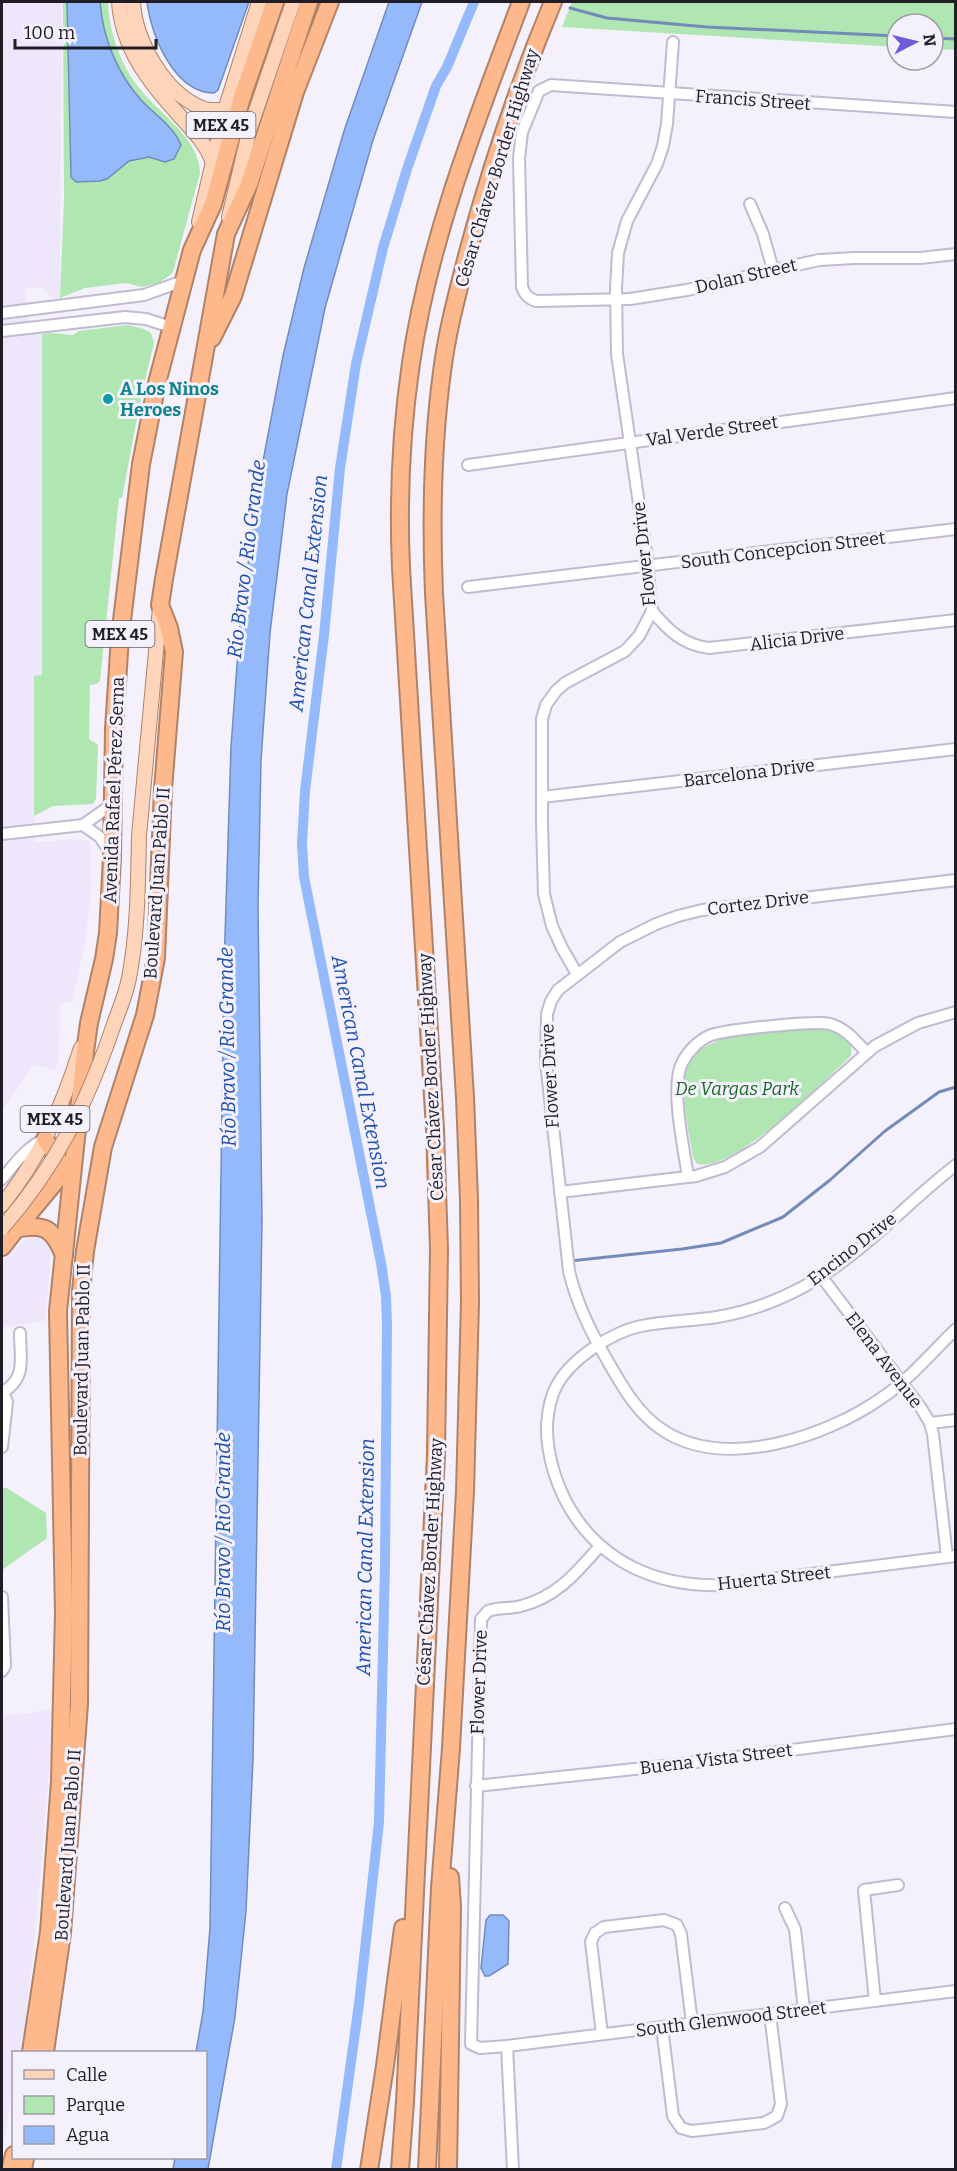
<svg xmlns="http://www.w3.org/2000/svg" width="957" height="2171" font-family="Bitter,serif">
<rect width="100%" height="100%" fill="#f4f1fc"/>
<g fill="#eee7fc">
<polygon points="2,2 62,2 60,298 52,298 44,287 25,288 30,335 42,334 42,675 34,677 35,842 80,839 88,841 91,844 91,891 85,944 72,1002 60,1003 59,1057 55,1070 34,1064 2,1110"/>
<polygon points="29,1237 49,1237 52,1246 45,1321 2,1327 2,1260"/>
<polygon points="54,1710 39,1894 24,2035 21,2052 14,2052 13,2090 2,2149 2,1716"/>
</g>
<g fill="#b0e6b2">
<path d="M 63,2 L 108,2 C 109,30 119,61 136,84 C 155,111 200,137 200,173 L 173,272 L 169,276 L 158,283 L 142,287 L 126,283 L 85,288 L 60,298 L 64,199 Z"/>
<polygon points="572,2 955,2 955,50 933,49 933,24 897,24 897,47 562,27"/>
<polygon points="128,325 144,329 151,333 154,343 141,397 122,498 119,498 100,681 96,684 90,685 89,739 98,745 96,799 93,804 53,806 34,816 34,676 42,675 42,334 51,333 73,335 79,331"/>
<path d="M 799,1028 C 820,1028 856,1026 851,1056 C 822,1082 735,1173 697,1164 L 693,1157 C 689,1132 681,1101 685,1075 C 691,1031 765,1033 799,1028 Z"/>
<polygon points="2,1488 7,1488 46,1513 47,1538 2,1570"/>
</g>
<g fill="#95bafb" stroke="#728bbb" stroke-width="1.5">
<path d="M 67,2 L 100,2 C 103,38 117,73 141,100 C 154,114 174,127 181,145 L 174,159 L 165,162 L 149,157 L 129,161 L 107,179 L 100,181 L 76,182 L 71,177 Z"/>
<path d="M 147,2 L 249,2 L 218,90 L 214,93 C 174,93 151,35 147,2 Z"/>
<polygon points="389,2 422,2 373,140 325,308 287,494 270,633 261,760 258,906 262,1221 253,1759 246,1911 235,2017 208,2169 173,2169 175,2158 206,2158 206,2052 196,2052 203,2012 210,1928 224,968 231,747 240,624 259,482 283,356 304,268 344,131"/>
<polygon points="490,1915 503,1915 509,1921 508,1964 489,1976 485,1976 481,1968 486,1920"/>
</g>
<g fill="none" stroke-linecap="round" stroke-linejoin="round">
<g stroke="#728bbb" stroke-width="3">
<polyline points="570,8 607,18 707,27 897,36"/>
<polyline points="933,38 956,39"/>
<polyline points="570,1261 682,1249 721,1243 783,1217 830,1180 885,1131 939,1092 956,1087"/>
</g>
<polyline stroke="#95bafb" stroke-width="10" points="336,2170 359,2004 379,1822 385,1565 387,1324 386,1296 381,1263 304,877 302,844 305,791 324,635 340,468 356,364 383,248 407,169 436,86 447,67 474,2"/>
<defs>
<g id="minor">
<path d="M 956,112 L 551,85 L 539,91 L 522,132 L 519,158 L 522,287 C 525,295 528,298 536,301 L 630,299 L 687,290 L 819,260 L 854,258 L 920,258 L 956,254"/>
<polyline points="750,204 763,234 773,270"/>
<polyline points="2,313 144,295 183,281"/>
<polyline points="2,331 125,317 146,319 171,327"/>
<polyline points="468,465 956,398"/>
<polyline points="468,587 956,529"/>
<path d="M 652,611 C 668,630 683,645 709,648 L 956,620"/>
<polyline points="542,797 956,749"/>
<polyline points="83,825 114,803"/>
<polyline points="2,834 83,825 100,837 111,854"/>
<path d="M 956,880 L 702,910 L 678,916 L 656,924 L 620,942 L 558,990 L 551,1001 L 547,1014 L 546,1062 L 569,1271 C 576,1301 590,1331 606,1358 C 621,1384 636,1412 661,1429 C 723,1472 827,1437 883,1397 C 910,1379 932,1352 956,1329"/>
<polyline points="577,974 562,948 552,926 544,894 542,823 542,719 546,705 556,691 565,683 625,651 639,636 652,611 646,552 617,354 616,288 618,253 627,221 657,164 663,146 667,124 673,42"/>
<path d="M 956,1165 C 904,1205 861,1256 803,1287 C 777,1301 747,1312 717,1317 C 692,1321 666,1321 641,1326 C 612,1332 571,1359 557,1385 C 550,1397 548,1411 547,1424 C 546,1456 558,1492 576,1518 C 610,1567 664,1587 722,1585 L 956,1556"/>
<path d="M 688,1177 C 684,1149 670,1087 682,1063 C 688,1051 699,1040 711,1035 C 727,1030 815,1020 830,1024 C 845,1028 856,1041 866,1052"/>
<path d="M 2,1179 C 15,1164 25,1148 45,1139"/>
<polyline points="560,1192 696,1176 725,1167 760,1147 875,1046 918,1023 956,1012"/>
<polyline points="821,1276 921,1408 930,1423 933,1434 947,1557"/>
<polyline points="2,1390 7,1402 2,1447"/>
<path d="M 3,1392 C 27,1378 20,1358 20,1333"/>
<polyline points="930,1423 956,1420"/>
<path d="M 600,1546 C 576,1573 557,1597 521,1606 C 510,1609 499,1607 488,1611 L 481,1619 L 471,2044 L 480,2048 L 507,2046 L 956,1991"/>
<polyline points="2,1597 5,1666 2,1671"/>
<polyline points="476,1786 681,1764 956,1729"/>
<polyline points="785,1908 795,1929 804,2010"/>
<polyline points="875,2001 864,1890 898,1885"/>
<polyline points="662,2027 673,2116 681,2128 692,2131 764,2123 777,2116 781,2104 770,2014"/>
<polyline points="602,2034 591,1942 595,1933 604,1927 664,1920 677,1925 681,1934 692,2023"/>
<polyline points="507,2046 513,2170"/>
</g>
<g id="major">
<path d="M 119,2 C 122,48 149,82 179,115 C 192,130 205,142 212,160"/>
<path d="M 133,2 C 135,40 164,93 202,108 C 209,111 218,110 225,110"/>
<polyline points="229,217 250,128 293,2"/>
<polyline points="199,222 225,110 259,2"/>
<polyline points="139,836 160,608"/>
<path d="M 2,1205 C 41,1156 62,1107 81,1048"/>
</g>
<g id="highway">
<polyline points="212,338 233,296 295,92 330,2"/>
<polyline points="16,1229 61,1175 61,1164 45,1139"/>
<path d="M 2,1247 L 16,1229 C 44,1223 53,1228 64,1255"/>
<polyline points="31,2052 49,1932 60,1781 64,1612 58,1311 85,1052 89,1023 104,959 108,933 112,857 114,729 120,637 141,464 157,383 192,250 213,204 242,97 275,2"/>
<polyline points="45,2052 62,1933 79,1704 81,1291 85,1251 103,1147 145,1015 156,958 163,789 174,652 169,628 160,605 164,579 226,234 249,184 309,2"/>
<polyline points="10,2170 14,2155"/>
<polyline points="23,2170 25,2158"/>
<polyline points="369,2170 385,2066 403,1928"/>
<path d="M 400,2170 L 405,2102 L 436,1454 L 439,1249 L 435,1130 L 401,568 C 398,500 401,431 411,363 C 429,239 477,119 521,2"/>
<path d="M 427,2170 L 440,1888 L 451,1748 L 465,1491 L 470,1302 L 469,1200 L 465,1097 L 434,594 C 431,520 432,446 442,372 C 447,331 458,291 468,252 C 491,167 519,83 553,2"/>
<polyline points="448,2170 452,1906 450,1877"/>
</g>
</defs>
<use href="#minor" stroke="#c2b9d3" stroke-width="14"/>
<use href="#major" stroke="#b08268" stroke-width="16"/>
<use href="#highway" stroke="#b08268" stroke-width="20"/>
<use href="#minor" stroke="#fff" stroke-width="10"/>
<use href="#major" stroke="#fed5ba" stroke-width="14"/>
<use href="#highway" stroke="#fdb98c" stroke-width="16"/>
<defs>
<path id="major-bridge" d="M 2,1228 C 55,1168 86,1105 112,1030 C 118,1012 126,995 129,978 C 138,931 138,883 139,836"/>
</defs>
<use href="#major-bridge" stroke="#b08268" stroke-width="16" stroke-linecap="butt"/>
<use href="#major-bridge" stroke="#fed5ba" stroke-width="14"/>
</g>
<circle fill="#0f9aa8" stroke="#f4f1fc" stroke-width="2" cx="108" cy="399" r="6"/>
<g text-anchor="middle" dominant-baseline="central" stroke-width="6" stroke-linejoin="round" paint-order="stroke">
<g fill="#f4f1fc" stroke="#605d66" stroke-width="1.5">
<rect x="186.5" y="112" width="69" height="26" rx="4.5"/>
<rect x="85.5" y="621" width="69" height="26" rx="4.5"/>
<rect x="20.5" y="1106" width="69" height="26" rx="4.5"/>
</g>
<g font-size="16" font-weight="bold" fill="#201d26">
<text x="221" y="125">MEX 45</text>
<text x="120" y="634">MEX 45</text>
<text x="55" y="1119">MEX 45</text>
</g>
<g font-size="18" fill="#201d26" stroke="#f4f1fc">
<text transform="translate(753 100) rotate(4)">Francis Street</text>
<text transform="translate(497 168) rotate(-73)">César Chávez Border Highway</text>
<text transform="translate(746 276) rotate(-13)">Dolan Street</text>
<text transform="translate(712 431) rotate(-8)">Val Verde Street</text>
<text transform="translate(783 550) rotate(-7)">South Concepcion Street</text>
<text transform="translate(644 554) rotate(-96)">Flower Drive</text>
<text transform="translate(797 639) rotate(-7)">Alicia Drive</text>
<text transform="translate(749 773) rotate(-7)">Barcelona Drive</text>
<text transform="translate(114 790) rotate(-88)">Avenida Rafael Pérez Serna</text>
<text transform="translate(157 883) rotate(-86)">Boulevard Juan Pablo II</text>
<text transform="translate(758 903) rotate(-7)">Cortez Drive</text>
<text transform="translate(550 1076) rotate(-93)">Flower Drive</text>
<text transform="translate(431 1077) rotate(-93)">César Chávez Border Highway</text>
<text transform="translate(852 1249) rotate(-38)">Encino Drive</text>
<text transform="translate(82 1360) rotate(-89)">Boulevard Juan Pablo II</text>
<text transform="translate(884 1360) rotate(53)">Elena Avenue</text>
<text transform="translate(430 1562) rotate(-87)">César Chávez Border Highway</text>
<text transform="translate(774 1578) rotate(-6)">Huerta Street</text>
<text transform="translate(479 1682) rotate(-88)">Flower Drive</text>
<text transform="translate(716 1759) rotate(-7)">Buena Vista Street</text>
<text transform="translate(68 1845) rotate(-86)">Boulevard Juan Pablo II</text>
<text transform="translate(731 2019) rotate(-7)">South Glenwood Street</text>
</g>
<g font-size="18" font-weight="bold" fill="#0d838f" stroke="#f4f1fc" text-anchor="start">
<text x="120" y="389">A Los Ninos<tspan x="120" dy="21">Heroes</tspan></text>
</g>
<g font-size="18" font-style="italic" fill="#196827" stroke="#f4f1fc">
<text x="737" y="1089">De Vargas Park</text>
</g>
<g font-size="20" font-style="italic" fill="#1e50ab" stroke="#f4f1fc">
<text transform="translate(246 559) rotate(-83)">Río Bravo / Rio Grande</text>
<text transform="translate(308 593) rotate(-84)">American Canal Extension</text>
<text transform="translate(227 1047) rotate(-91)">Río Bravo / Rio Grande</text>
<text transform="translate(361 1072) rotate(79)">American Canal Extension</text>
<text transform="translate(223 1532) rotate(-90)">Río Bravo / Rio Grande</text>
<text transform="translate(365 1557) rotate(-89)">American Canal Extension</text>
</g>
</g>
<rect width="957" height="2171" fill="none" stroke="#201d26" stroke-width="6"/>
<rect x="12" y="2051" width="195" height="108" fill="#f4f1fc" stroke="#9f9ca6" stroke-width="1.5"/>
<rect x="24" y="2070" width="30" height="9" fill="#fed5ba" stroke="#9f9ca6" stroke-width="1.5"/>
<text x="66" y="2081" font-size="18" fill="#201d26">Calle</text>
<rect x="24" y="2096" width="30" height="18" fill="#b0e6b2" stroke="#9f9ca6" stroke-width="1.5"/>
<text x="66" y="2111" font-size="18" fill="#201d26">Parque</text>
<rect x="24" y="2126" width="30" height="18" fill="#95bafb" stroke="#9f9ca6" stroke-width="1.5"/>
<text x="66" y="2141" font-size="18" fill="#201d26">Agua</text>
<g transform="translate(915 42) rotate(83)"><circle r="28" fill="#f4f1fc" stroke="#9f9ca6" stroke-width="1.5"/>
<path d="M0-4.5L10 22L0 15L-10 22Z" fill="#6f5bd5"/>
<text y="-9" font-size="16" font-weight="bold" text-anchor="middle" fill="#201d26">N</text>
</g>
<path d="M15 39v9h141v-9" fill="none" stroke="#201d26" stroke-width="3"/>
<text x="24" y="39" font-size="18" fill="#201d26" stroke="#f4f1fc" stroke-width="4.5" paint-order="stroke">100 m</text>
</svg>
